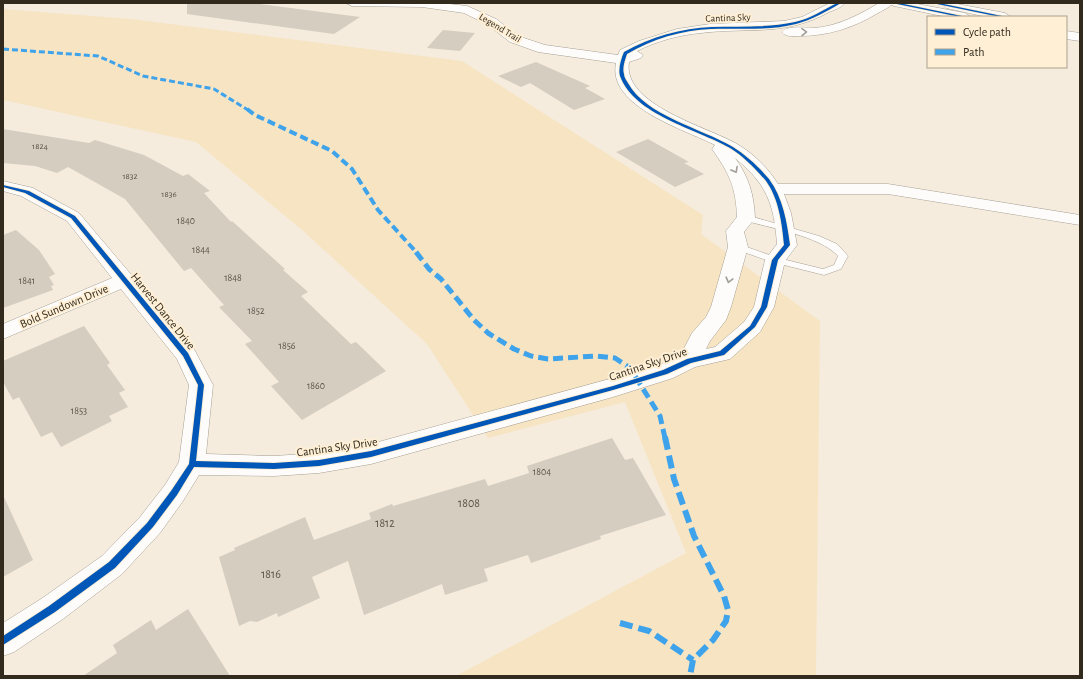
<svg xmlns="http://www.w3.org/2000/svg" width="1083" height="679" font-family="'Alegreya Sans',sans-serif">
<rect width="100%" height="100%" fill="#f5ecde"/>
<polygon fill="#f7e4c3" points="3,9 131,19 462,61 703,215 701,234 820,321 816,676 456,676 686,553 625,402 488,438 427,344 302,230 196,142 3,100"/>
<g fill="#d4cdc0">
<polygon points="187,3 253,3 360,17 334,34 187,14"/>
<polygon points="443,30 475,33 460,51 427,48"/>
<polygon points="536,62 590,86 585,88 605,99 574,110 530,83 521,87 498,76"/>
<polygon points="3,129 89,143 95,140 144,155 183,176 188,174 210,191 204,193 231,222 232,221 285,269 283,270 308,292 301,296 351,344 356,342 386,371 302,420 271,386 279,382 245,344 252,341 219,307 224,305 191,268 184,271 125,199 68,167 57,173 35,166 3,163"/>
<polygon points="648,139 689,162 684,163 704,174 675,187 616,152"/>
<polygon points="16,230 39,250 55,274 49,277 54,285 51,286 53,290 3,308 3,235"/>
<polygon points="84,326 110,363 107,365 125,390 119,393 128,407 109,416 112,421 61,447 52,432 41,437 19,397 13,400 3,382 3,361"/>
<polygon points="612,438 625,460 633,458 666,515 600,536 601,539 531,563 528,555 484,569 488,581 445,595 442,584 364,615 348,561 312,577 320,598 278,617 277,613 257,622 250,621 239,626 219,557 235,550 234,548 305,517 314,540 371,519 369,513 392,504 393,506 485,479 488,486 529,473 527,466"/>
<polygon points="3,495 33,560 3,577"/>
<polygon points="188,609 230,676 83,676 117,653 113,645 151,620 156,630"/>
</g>
<g fill="none" stroke-linecap="round" stroke-linejoin="round">
<defs>
<path id="service" d="M 746,215 L 819,236 L 837,244 L 848,256 L 841,269 L 824,275 L 772,262 L 735,249 L 733,247 L 738,244 L 778,258 L 823,269 L 834,265 L 838,256 C 820,236 770,228 743,220 L 743,216 Z"/>
<g id="minor">
<path d="M 346,3 L 441,3 L 467,6 L 496,19 L 518,36 L 545,45 L 618,55 L 620,50 L 639,41 L 677,29 L 710,24 L 784,21 L 802,17 L 830,3 L 845,3 C 841,8 834,10 829,12 C 784,37 749,27 701,33 C 679,35 657,41 637,51 L 643,55 L 641,58 L 629,62 C 622,105 708,127 737,144 C 753,153 768,168 778,184 L 888,184 L 1080,215 L 1080,225 L 888,194 L 784,194 L 791,213 L 797,245 L 785,261 L 774,307 L 760,332 L 730,359 L 695,367 L 673,378 L 613,397 L 371,464 L 319,473 L 274,476 L 199,475 L 183,501 L 160,533 L 122,574 L 63,619 L 14,652 L 3,656 L 3,623 L 41,599 L 102,556 L 140,517 L 165,485 L 179,462 L 189,385 L 177,359 L 121,289 L 3,339 L 3,324 L 112,278 L 67,221 L 21,196 L 3,191 L 3,181 L 33,188 L 79,213 L 194,349 L 213,385 L 206,454 L 274,456 L 319,453 L 371,444 L 657,366 L 680,356 L 692,333 L 706,317 L 711,307 L 728,247 L 726,231 L 737,217 C 736,187 729,173 712,149 L 715,145 C 686,130 607,107 616,63 L 538,52 L 510,42 L 488,25 L 464,13 L 422,7 L 352,6 ZM 735,158 C 767,184 774,204 777,244 L 765,260 L 754,307 L 744,322 L 715,347 L 706,349 L 710,341 L 726,320 L 731,307 L 748,247 L 744,232 L 755,218 C 754,195 749,177 735,158 Z"/>
<path d="M 879,3 L 893,3 C 889,8 883,10 878,13 C 853,28 828,36 799,36 C 793,36 785,37 782,32 C 787,25 807,28 815,28 C 838,26 859,15 879,3 Z"/>
</g>
<g id="tertiary">
<polygon points="888,3 912,3 965,13 971,17 947,17 894,6"/>
<polygon points="952,3 1005,13 1011,17 987,17 946,8 944,6 946,4"/>
<polygon points="1066,31 1080,33 1080,41 1066,39"/>
</g>
</defs>
<use href="#service" stroke="#a6a094" stroke-width="1"/>
<use href="#minor" stroke="#a6a094" stroke-width="1"/>
<use href="#tertiary" stroke="#a6a094" stroke-width="1"/>
<use href="#service" fill="#fefcfa" fill-rule="evenodd"/>
<use href="#minor" fill="#fefcfa" fill-rule="evenodd"/>
<use href="#tertiary" fill="#fefcfa" fill-rule="evenodd"/>
<polyline stroke="#3ea3ea" stroke-width="3" stroke-dasharray="6 3" stroke-linecap="butt" points="3,49 98,56 143,76 214,89 248,110"/>
<polyline stroke="#3ea3ea" stroke-width="4" stroke-dasharray="8 4" stroke-linecap="butt" points="247,109 255,115 332,151 352,169 378,210 417,253"/>
<polyline stroke="#3ea3ea" stroke-width="5" stroke-dasharray="10 5" stroke-linecap="butt" points="416,252 429,269 441,279 474,320 488,333 514,349 531,356 548,359 596,356 615,358 630,368 660,416 665,438"/>
<g stroke="#3ea3ea" stroke-width="6" stroke-dasharray="13 6" stroke-linecap="butt">
<polyline points="665,437 674,479 694,536 724,596 728,610 726,621 713,640 693,660 690,676"/>
<polyline points="620,623 649,631 693,660"/>
</g>
<defs>
<g id="cycleway">
<path d="M 837,3 L 841,3 C 828,11 811,20 796,24 C 769,31 739,28 711,29 C 682,30 652,39 627,54 C 625,60 622,68 624,74 C 624,77 626,80 628,83 C 646,116 701,128 733,147 C 746,155 759,167 769,179 C 783,198 787,222 790,245 L 778,260 L 767,307 L 755,327 L 724,355 L 691,363 L 667,374 L 613,390 L 371,457 L 319,466 L 274,469 L 194,467 L 177,495 L 153,527 L 115,568 L 55,612 L 3,645 L 3,636 L 49,606 L 109,562 L 147,523 L 171,491 L 189,464 L 198,385 L 183,356 L 71,218 L 25,193 L 3,187 L 3,185 L 29,191 L 75,216 L 188,353 L 204,385 L 196,461 L 274,463 L 319,460 L 371,451 L 613,386 L 663,370 L 687,359 L 720,351 L 750,326 L 761,307 L 772,260 L 784,245 C 782,224 779,199 766,181 C 756,169 743,156 730,148 C 697,129 634,115 620,76 C 618,69 621,59 624,52 C 650,37 682,28 712,27 C 739,26 768,28 795,22 C 810,19 823,10 837,3 Z"/>
<polygon points="892,3 899,3 967,17 960,17"/>
<polygon points="932,3 939,3 1007,17 1000,17"/>
</g>
</defs>
<use href="#cycleway" stroke="#feefd5" stroke-width="2"/>
<use href="#cycleway" fill="#0057b8" fill-rule="evenodd"/>
</g>
<defs><path id="oneway-chevron" d="M-2-3.5L2.5 0L-2 3.5" fill="none" stroke-width="1.6" stroke-linecap="round" stroke-linejoin="round"/></defs>
<g stroke="#a29e97">
<use href="#oneway-chevron" transform="translate(804 32) rotate(-1)"/>
<use href="#oneway-chevron" transform="translate(735 170) rotate(61)"/>
<use href="#oneway-chevron" transform="translate(729 280) rotate(105)"/>
</g>
<g text-anchor="middle" dominant-baseline="central" stroke-width="4" stroke-linejoin="round" paint-order="stroke">
<g font-size="9" fill="#5a5346">
<text x="40" y="146">1824</text>
<text x="130" y="176">1832</text>
<text x="169" y="194">1836</text>
</g>
<g font-size="10" fill="#312a1d" stroke="#feefd5">
<text transform="translate(728 18) rotate(-2)">Cantina Sky</text>
<text transform="translate(500 28) rotate(31)">Legend Trail</text>
</g>
<g font-size="10" fill="#5a5346">
<text x="186" y="221">1840</text>
<text x="201" y="250">1844</text>
<text x="233" y="278">1848</text>
<text x="27" y="281">1841</text>
<text x="256" y="311">1852</text>
<text x="287" y="346">1856</text>
<text x="316" y="386">1860</text>
<text x="79" y="411">1853</text>
<text x="542" y="472">1804</text>
</g>
<g font-size="12" fill="#312a1d" stroke="#feefd5">
<text transform="translate(64 306) rotate(-23)">Bold Sundown Drive</text>
<text transform="translate(163 311) rotate(51)">Harvest Dance Drive</text>
<text transform="translate(648 364) rotate(-19)">Cantina Sky Drive</text>
<text transform="translate(337 447) rotate(-8)">Cantina Sky Drive</text>
</g>
<g font-size="12" fill="#5a5346">
<text x="469" y="503">1808</text>
<text x="385" y="523">1812</text>
<text x="271" y="574">1816</text>
</g>
</g>
<rect width="1083" height="679" fill="none" stroke="#312a1d" stroke-width="8"/>
<rect x="927" y="16" width="140" height="52" fill="#feefd5" stroke="#aca08b"/>
<rect x="935" y="29" width="20" height="6" fill="#0057b8" stroke="#aca08b"/>
<text x="963" y="36" font-size="12" fill="#312a1d">Cycle path</text>
<rect x="935" y="49" width="20" height="6" fill="#3ea3ea" stroke="#aca08b"/>
<text x="963" y="56" font-size="12" fill="#312a1d">Path</text>
</svg>
